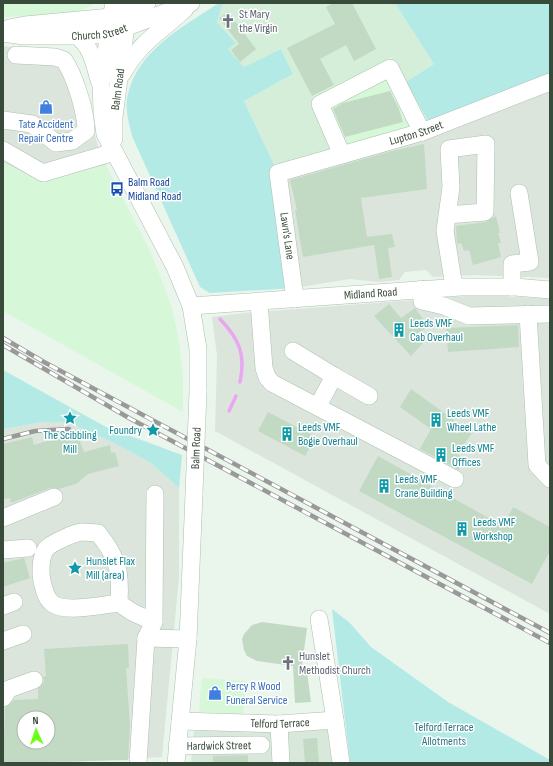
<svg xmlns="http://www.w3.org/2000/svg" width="553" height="766" font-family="'Sofia Sans Condensed',sans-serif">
<rect width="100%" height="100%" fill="#eaf5ec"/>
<polygon fill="#d8e9db" points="331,727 336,763 191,763 194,731"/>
<g fill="#d6f7d8">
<polygon points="3,3 94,3 89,7 75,12 54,15 3,17"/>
<polygon points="392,57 432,128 338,157 311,106 312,96"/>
<polygon points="3,162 41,181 106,165 152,255 172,308 179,341 183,379 183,412 3,311"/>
<polygon points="202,678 246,681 243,715 201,712 199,708"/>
</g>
<g fill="#dce5dc" fill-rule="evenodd">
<polygon points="3,46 66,54 80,71 97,143 106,165 41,181 3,162"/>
<polygon points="550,82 550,278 475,275 433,277 426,270 405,272 399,280 379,282 350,279 294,288 286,170"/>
<polygon points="467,296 505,296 550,299 550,614 215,431 217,356 212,317 244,313"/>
<path d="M 43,422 L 67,422 L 114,443 L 151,463 L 179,488 L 179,577 L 162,757 L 56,763 L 3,763 L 3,429 ZM 24,718 L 48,718 L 48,742 L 24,742 Z"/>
</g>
<polygon fill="#d4eed9" points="223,3 395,3 434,64 406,82 392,57 313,96 311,106 338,157 278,173 244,101 293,74 281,49 244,67 228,49 236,42 217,22"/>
<g fill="#b3eae6">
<path d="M 219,3 L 223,3 L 217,22 L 236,43 L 228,49 L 244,67 L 281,49 L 293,74 L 244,101 L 278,173 L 294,288 L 210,293 L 200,287 L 132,136 C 129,122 124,108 128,94 C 138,50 184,26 219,3 Z"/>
<polygon points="395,3 550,3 550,82 432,128 406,82 434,64"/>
<polygon points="3,370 106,427 182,455 179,488 151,463 114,443 67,422 43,422 3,429"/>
<polygon points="332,609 350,623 371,647 448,702 550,760 550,763 350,763"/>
</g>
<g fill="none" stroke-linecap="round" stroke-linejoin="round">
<g stroke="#e9a7f2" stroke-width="3.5">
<path d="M 220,319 C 239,339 246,354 240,382"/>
<polyline points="229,411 236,396"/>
</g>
</g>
<g fill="#c2dac4" fill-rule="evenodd">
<polygon points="333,3 352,3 376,49 354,61 346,45 320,59 334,85 312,96 287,48 335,24 326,7"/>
<polygon points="228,12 256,49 240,62 231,50 239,44 219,18"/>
<polygon points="390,91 399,109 403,122 345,137 333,109 343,103"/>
<polygon points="424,144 427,189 361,198 367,237 392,234 395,247 388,248 392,277 379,279 374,245 303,257 295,210 297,210 290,180 388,152"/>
<polygon points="496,216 500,233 498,233 501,243 498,243 501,257 473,265 469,250 464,251 461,243 457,244 456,226 486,222"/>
<polygon points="389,304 401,318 415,308 428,326 416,335 423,343 411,356 374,316"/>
<polygon points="518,325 519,347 448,352 446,328"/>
<polygon points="411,389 472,433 457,454 464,458 459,470 420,449 431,429 400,407"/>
<polygon points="268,412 316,437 305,456 258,431"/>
<polygon points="32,437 34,445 53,439 79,439 84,452 110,445 111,453 115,452 119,466 88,474 76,484 59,489 50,488 11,503 10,498 3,499 3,444"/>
<polygon points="378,456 503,526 513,507 550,527 550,551 532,584 359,491"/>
<polygon points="24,558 30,578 3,587 3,563"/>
<polygon points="262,622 307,628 302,665 306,665 311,702 295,703 293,666 257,661 247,656 244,650 242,639 244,634 252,625"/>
<path d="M 128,644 L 129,668 L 126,668 L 130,725 L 128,760 L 3,763 L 5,708 L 14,700 L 38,699 L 38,689 L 44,682 L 43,677 L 46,676 L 44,649 ZM 24,718 L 48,718 L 48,742 L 24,742 Z"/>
<polygon points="317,738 319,763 305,763 303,739"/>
<polygon points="248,755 248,763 213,763 213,756"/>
</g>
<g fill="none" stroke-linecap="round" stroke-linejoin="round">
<defs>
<g id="minor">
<polyline points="114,3 108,34 105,66 101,83 102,112 105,134 175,267 191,306 198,349 198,392"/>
<polyline points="9,28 25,25 111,17 129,9 147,3"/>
<path id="s1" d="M 3,33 L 24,36 L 77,36 L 108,34 L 191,3"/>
<path d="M 77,36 C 93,48 94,65 100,83"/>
<path d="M 122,74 C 140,42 159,33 185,9"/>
<path d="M 3,120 L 32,124 L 56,143 L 72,141 L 86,131 C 86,112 75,76 64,60 L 55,57 L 16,55"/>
<path id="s2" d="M 114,139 L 114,117 L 129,3"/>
<polyline points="3,150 43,173 114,152"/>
<polyline points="342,155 320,104 390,68 422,132"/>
<polyline points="447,215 485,212 486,144 449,149 451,187 445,231 454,287"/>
<polyline points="512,287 512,264 530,262 519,193"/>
<polyline points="421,289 422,301 444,306 469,316 550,314"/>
<path id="s3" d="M 295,299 L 278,173 L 422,132 L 550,82"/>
<polyline points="259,302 264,368 267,377 272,383 455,479"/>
<path id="s4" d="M 191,306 L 461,287 L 515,287 L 550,290"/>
<polyline points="528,314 537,465 550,479"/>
<polyline points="293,351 334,376 318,406"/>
<polyline points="334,376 369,396"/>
<polyline points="3,518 54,497"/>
<polyline points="3,550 28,548"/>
<path d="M 119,603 C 121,571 118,558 98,533 C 93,533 87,532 82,532 C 74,533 51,543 46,549 C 40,557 40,576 43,585 C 45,592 46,599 53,604 C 67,613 103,605 119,603 L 132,612 L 154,622"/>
<polyline points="3,606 14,602"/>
<polyline points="319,619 335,720"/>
<polyline points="146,638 188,639"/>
<polyline points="3,641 23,634"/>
<polyline points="3,698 9,689 34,680"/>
<path id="s5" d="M 180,721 L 279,724 L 335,720 L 341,763"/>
<polyline points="279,724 281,763"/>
<path id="s6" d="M 177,746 L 261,745"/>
<polyline points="138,763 146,638 154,622 155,494"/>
<polyline points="176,763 188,639 194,494"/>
</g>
</defs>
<use href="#minor" stroke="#acc1af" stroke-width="18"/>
<use href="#minor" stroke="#fff" stroke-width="17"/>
<defs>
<g id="rail">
<polyline points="3,338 44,362 550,633"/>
<polyline points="3,345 129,418 550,643"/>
<polyline points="3,439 35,431 69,429"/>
</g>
</defs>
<use href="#rail" stroke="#999" stroke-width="4.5"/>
<use href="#rail" stroke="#fff" stroke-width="3" stroke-dasharray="9" stroke-linecap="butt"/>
<defs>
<g id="minor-bridge">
<path id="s7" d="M 194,494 L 198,392"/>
</g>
</defs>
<use href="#minor-bridge" stroke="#acc1af" stroke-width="18" stroke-linecap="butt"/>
<use href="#minor-bridge" stroke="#fff" stroke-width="17"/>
</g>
<defs>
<symbol id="church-bare" viewBox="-9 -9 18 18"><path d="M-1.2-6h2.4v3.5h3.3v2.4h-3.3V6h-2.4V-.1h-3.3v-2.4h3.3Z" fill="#6b7280" stroke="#fff" stroke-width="2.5" paint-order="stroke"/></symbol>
<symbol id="shop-bare" viewBox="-9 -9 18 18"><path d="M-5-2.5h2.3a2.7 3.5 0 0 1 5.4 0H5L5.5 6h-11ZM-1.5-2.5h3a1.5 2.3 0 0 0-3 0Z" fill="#3f7fe0" stroke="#fff" stroke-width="2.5" paint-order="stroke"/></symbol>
<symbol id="bus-bare" viewBox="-9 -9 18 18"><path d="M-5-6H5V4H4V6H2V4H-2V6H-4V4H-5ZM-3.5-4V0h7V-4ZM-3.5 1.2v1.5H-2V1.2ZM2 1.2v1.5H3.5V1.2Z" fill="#1a4fb4" stroke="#fff" stroke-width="2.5" paint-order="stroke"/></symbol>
<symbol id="building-bare" viewBox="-9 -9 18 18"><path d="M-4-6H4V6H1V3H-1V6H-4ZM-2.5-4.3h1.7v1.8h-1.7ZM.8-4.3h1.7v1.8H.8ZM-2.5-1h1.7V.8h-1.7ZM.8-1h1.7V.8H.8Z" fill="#0f9aa8" stroke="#fff" stroke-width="2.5" paint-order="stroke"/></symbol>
<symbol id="sight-bare" viewBox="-9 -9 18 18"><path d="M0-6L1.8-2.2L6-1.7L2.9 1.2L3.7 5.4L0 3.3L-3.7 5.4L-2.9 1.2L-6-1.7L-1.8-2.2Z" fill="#0f9aa8" stroke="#fff" stroke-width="2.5" paint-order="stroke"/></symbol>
</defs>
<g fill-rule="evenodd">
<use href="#church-bare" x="218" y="11" width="20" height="20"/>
<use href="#shop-bare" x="36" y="97" width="20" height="20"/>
<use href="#bus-bare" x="107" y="179" width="20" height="20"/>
<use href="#building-bare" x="389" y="320" width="20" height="20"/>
<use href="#sight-bare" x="60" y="408" width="20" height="20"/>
<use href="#building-bare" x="426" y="410" width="20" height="20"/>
<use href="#sight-bare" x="143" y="420" width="20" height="20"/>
<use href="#building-bare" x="277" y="424" width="20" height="20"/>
<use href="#building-bare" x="431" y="445" width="20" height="20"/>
<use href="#building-bare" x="374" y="476" width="20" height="20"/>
<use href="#building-bare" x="452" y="519" width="20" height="20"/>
<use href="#sight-bare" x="65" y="558" width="20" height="20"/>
<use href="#church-bare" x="278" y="653" width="20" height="20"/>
<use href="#shop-bare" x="205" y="683" width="20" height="20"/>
</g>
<g text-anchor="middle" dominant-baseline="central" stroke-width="3" stroke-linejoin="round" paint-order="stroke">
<g font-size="12" fill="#5b616d" stroke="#fff" text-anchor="start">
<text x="239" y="14">St Mary<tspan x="239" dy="14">the Virgin</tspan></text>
<text x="299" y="656">Hunslet<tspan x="299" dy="14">Methodist Church</tspan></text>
</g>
<g font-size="12" fill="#384a39" stroke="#fff">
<text stroke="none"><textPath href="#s1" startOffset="97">Church Street</textPath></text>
<text stroke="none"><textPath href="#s2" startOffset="50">Balm Road</textPath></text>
<text stroke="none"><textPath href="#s3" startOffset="271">Lupton Street</textPath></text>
<text transform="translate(287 236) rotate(82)">Lawn's Lane</text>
<text stroke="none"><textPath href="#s4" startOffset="180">Midland Road</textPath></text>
<text stroke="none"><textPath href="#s7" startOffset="46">Balm Road</textPath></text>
<text stroke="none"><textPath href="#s5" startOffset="100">Telford Terrace</textPath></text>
<text stroke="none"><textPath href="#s6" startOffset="42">Hardwick Street</textPath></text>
</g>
<g font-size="12" fill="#366cbe" stroke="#fff">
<text x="46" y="124">Tate Accident<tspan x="46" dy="14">Repair Centre</tspan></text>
<text x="226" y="686" text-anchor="start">Percy R Wood<tspan x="226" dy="14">Funeral Service</tspan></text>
</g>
<g font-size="12" fill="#164399" stroke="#fff" text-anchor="start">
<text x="128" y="182">Balm Road<tspan x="128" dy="14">Midland Road</tspan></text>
</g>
<g font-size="12" fill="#0d838f" stroke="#fff" text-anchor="start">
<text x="410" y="323">Leeds VMF<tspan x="410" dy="14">Cab Overhaul</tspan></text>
<text x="447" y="413">Leeds VMF<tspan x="447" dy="14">Wheel Lathe</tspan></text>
<text x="298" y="427">Leeds VMF<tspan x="298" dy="14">Bogie Overhaul</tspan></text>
<text x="142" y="430" text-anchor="end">Foundry</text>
<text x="70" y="435" text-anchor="middle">The Scibbling<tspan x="70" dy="14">Mill</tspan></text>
<text x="452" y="448">Leeds VMF<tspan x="452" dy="14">Offices</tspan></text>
<text x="395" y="479">Leeds VMF<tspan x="395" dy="14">Crane Building</tspan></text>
<text x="473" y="522">Leeds VMF<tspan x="473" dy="14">Workshop</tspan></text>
<text x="86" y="561">Hunslet Flax<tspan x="86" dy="14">Mill (area)</tspan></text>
</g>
<g font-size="12" fill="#29757e" stroke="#fff">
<text x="444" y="727">Telford Terrace<tspan x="444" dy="14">Allotments</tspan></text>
</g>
</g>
<rect width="553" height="766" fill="none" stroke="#384a39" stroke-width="8"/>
<g transform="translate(36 730) rotate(357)"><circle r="19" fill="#ffffff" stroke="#afb7b0"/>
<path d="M0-3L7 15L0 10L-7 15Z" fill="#6ffd1a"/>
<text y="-6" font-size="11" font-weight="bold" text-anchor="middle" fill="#384a39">N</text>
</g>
</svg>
